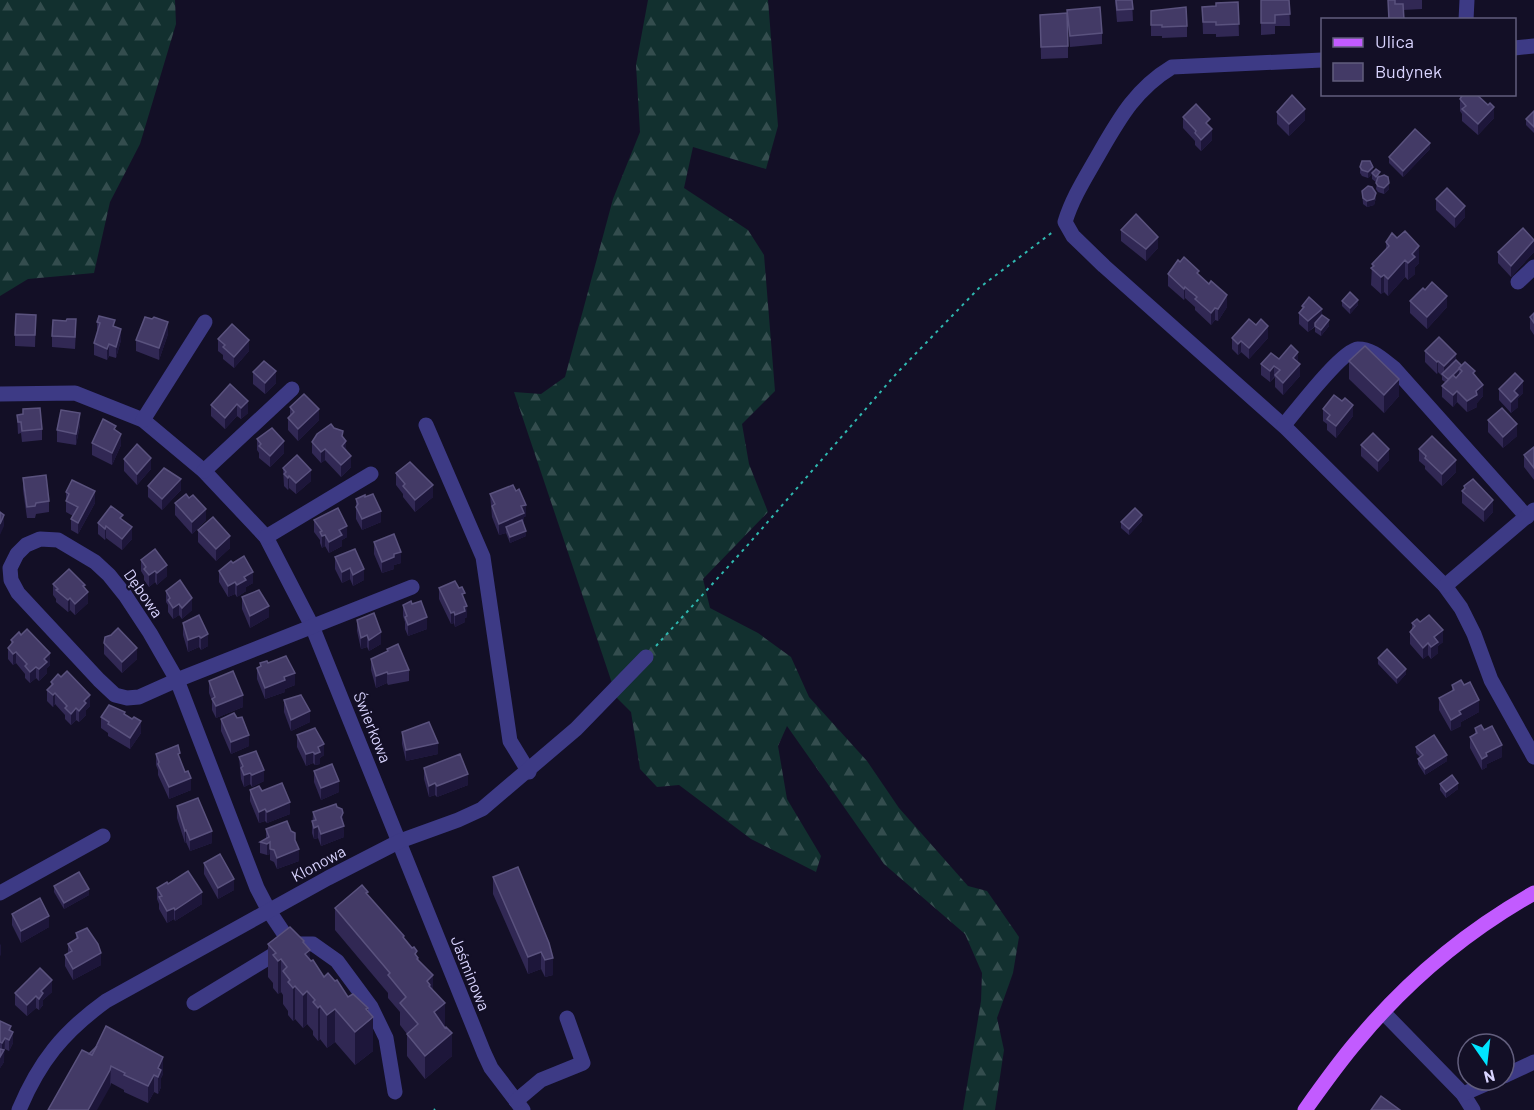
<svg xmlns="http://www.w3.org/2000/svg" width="1534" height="1110" font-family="Barlow,sans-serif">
<defs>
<pattern id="forest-firs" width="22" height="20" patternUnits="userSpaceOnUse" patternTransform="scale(1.5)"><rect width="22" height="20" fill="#12302f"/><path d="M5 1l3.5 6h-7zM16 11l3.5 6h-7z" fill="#344d4e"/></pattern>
</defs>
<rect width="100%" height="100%" fill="#130f26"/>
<g fill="url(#forest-firs)">
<polygon points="0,0 175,0 176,24 140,144 110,202 94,273 28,279 0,296"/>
<polygon points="648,0 768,0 778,126 766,169 693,147 684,188 748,230 764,255 775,391 742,424 749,464 768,512 703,579 710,608 758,633 791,657 809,697 867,761 899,808 968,886 987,891 1019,937 1013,973 997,1018 1004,1050 995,1110 963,1110 981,1001 982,973 965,934 884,864 787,726 778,746 787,799 821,856 816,872 751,839 679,785 657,787 640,769 631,712 617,698 514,392 541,394 565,377 613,199 640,132 636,65"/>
</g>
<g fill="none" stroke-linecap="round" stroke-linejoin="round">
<g stroke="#2fb8b0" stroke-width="2" stroke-dasharray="3 4.5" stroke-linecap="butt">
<polyline points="656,646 746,547 896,374 979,288 1054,231"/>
<polyline points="434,1110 435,1109"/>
</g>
<g stroke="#3d3a85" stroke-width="15">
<polyline points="1466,20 1467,0"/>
<polyline points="1514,48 1534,46"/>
<path d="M 1322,60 L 1172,67 C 1134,90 1118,121 1096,159 C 1084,180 1072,199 1065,222 L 1073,236 L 1104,266 L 1286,428 L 1445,586 L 1461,608 L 1474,634 L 1491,680 L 1534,757"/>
<polyline points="1518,282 1534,267"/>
<polyline points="0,394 75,393 143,420 204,471 266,537 312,626 484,1053 491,1068 523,1110"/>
<polyline points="143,420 205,322"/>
<polyline points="426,425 483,557 510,741 529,772"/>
<path d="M 1284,425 C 1296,411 1342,350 1358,349 C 1373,349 1383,360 1394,368 L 1527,517"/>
<polyline points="204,471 292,389"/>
<polyline points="266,537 371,474"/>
<polyline points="1445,586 1534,510"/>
<polyline points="0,893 103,836"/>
<polyline points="291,944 313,944 337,961 371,1007 386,1038 395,1092"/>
<polyline points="194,1003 291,944 269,911 257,888 177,680 150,633 125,595 109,575 95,562 58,540 40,539 26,545 17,554 10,568 11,580 18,593 99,680 115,695 127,698 139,697 177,680 412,587"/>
<polyline points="1383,1012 1463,1094 1473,1110"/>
<polyline points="1504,1076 1534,1062"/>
<polyline points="1463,1094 1495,1080"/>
<polyline points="516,1101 541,1080 583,1063 567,1018"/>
<path d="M 19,1110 C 39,1062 63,1032 106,1001 L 328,878 L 400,841 L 458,820 L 482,809 L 576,729 L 646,657"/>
</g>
<path stroke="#c25bff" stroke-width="15" d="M 1305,1110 C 1322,1086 1339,1062 1358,1040 C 1407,981 1467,931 1534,893"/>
</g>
<g fill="#312854">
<polygon points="1115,0 1132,0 1133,21 1117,22"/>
<polygon points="1261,0 1289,0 1290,26 1275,26 1275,34 1261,35"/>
<polygon points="1388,0 1422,0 1422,9 1403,10"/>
<polygon points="1238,2 1239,36 1216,37 1216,34 1203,34 1202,7 1216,6"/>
<polygon points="1067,10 1102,33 1102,44 1070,47"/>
<polygon points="1151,11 1187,26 1187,37 1162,38 1162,36 1151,36"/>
<polygon points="1040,15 1068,46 1068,58 1041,59"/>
<polygon points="1460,95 1488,105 1494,118 1478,135 1462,121 1462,114 1460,111"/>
<polygon points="1534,111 1534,133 1526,125 1526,119"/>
<polygon points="1277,112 1305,120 1289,136 1277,124"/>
<polygon points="1183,117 1210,126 1212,140 1201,151 1195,145 1195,141 1183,128"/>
<polygon points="1430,149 1403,177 1389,163 1389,157"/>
<polygon points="1360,167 1373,171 1380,176 1389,189 1384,194 1378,192 1376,189 1377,181 1376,182 1372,179 1372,174 1368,178 1362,176 1360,173"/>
<polygon points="1362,191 1376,198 1374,205 1367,207 1363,204"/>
<polygon points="1436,199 1465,217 1455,228 1436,210"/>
<polygon points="1121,230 1158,248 1146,261 1121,241"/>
<polygon points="1534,239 1534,252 1511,277 1498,263 1498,252"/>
<polygon points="1386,242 1419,263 1415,267 1415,274 1408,280 1405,277 1388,296 1384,292 1381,294 1371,285 1372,264 1386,249"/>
<polygon points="1168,274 1199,275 1227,307 1218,321 1215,320 1211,325 1195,310 1195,307 1185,298 1184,300 1168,286"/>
<polygon points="1342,301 1358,305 1350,314 1342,306"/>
<polygon points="1410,301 1447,307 1427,329 1410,313"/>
<polygon points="1302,306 1322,315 1329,326 1321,336 1315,332 1315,327 1308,332 1299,324 1299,313 1302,309"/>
<polygon points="1534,313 1534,335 1530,329 1530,317"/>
<polygon points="36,315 35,347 15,346 15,335"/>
<polygon points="152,319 168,334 159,360 136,351 136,340"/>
<polygon points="97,322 115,327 121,340 116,358 109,356 107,360 94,355 94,343 97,333"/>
<polygon points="1256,325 1268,338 1249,359 1241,352 1238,355 1232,349 1232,338"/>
<polygon points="76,331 75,349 52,347 52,336"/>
<polygon points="218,339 249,351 234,368 223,359 223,355 218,351"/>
<polygon points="1425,351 1456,360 1462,366 1475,375 1483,396 1477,403 1477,407 1467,412 1457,402 1453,407 1442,397 1442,386 1445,382 1442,380 1442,376 1438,372 1437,374 1425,362"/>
<polygon points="1279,359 1298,363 1300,376 1283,395 1275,387 1275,377 1270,382 1261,375 1261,364"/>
<polygon points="1349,361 1399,396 1384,413 1349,379"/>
<polygon points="253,372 276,383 265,394 253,384"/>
<polygon points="230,384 248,413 241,419 237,416 225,429 211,416 211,405"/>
<polygon points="1499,389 1523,393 1518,398 1518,407 1511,413 1499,400"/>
<polygon points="290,407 319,420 298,441 288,430 288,418 290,416"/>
<polygon points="23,409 42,429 42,440 22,442 21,433 18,434 17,415 23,414"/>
<polygon points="1323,409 1353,416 1336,438 1327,430 1327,424 1323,421"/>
<polygon points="1488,420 1517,436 1503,448 1488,432"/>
<polygon points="80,425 76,445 57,442 57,430"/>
<polygon points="116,430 121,445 112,465 92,455 92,443"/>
<polygon points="343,437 351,467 341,477 325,460 321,463 312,453 312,442"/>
<polygon points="257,439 284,453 270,467 259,458 259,453 257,450"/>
<polygon points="1361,445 1389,460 1378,472 1361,456"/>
<polygon points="1534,447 1534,480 1524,467 1524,455"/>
<polygon points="1419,449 1456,472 1442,486 1425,469 1425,466 1419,461"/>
<polygon points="124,459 151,469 137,485 124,471"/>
<polygon points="283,468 311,481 296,494 289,488 288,490 284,486"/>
<polygon points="396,473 433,497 415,512 403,497 403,494 396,485"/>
<polygon points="23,478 49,501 49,512 36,514 35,518 27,518 23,490"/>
<polygon points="148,486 181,490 162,510 148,497"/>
<polygon points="1464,486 1493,512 1484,522 1462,503 1462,491 1464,489"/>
<polygon points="66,492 95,503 78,534 71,530 71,519 73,516 66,512"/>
<polygon points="490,494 526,516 524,517 524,525 526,536 510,543 506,533 499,535 492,517"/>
<polygon points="365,497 381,522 362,530 356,519 356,499"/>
<polygon points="175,503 206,520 192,534 175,515"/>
<polygon points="123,520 132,539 122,550 106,538 105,540 98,534 98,523"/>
<polygon points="314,520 347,537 342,540 342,546 329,553 325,546 322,548 320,543 320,540 314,532"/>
<polygon points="1142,521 1129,535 1121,528 1121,522"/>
<polygon points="198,530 230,548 216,561 198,542"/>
<polygon points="374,542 401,563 394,565 394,569 382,573 374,554"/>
<polygon points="335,557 364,580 353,586 350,579 342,583 335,569"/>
<polygon points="141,560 167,576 157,585 155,582 149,587 144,580 144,576 141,571"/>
<polygon points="219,571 253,583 246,587 246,591 237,597 235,594 228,597 219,582"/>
<polygon points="53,584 85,588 88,603 75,615 70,610 68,612 56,602 56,599 53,595"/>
<polygon points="439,588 465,601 467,617 465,618 465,622 455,627 454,623 451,624 439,599"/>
<polygon points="166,591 192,610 182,619 179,615 173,619 168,612 168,605 166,602"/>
<polygon points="242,597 269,617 250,628 242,609"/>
<polygon points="412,604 427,629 408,636 405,629 405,622 403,616 403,605"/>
<polygon points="357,620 381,644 369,651 367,647 361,649 357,631"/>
<polygon points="1420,622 1443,642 1438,646 1438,653 1431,659 1428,655 1423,659 1410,644 1410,632 1412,630 1412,623"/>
<polygon points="183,623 208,634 208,646 201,650 199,647 188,652 183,635"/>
<polygon points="11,640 50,665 47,668 47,673 39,681 36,678 30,683 25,678 25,674 16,663 13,665 8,659 8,648 11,645"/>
<polygon points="104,643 137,659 122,673 104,654"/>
<polygon points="387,649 409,670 409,681 388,685 387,683 376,688 371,670 371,659 387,652"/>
<polygon points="1378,658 1406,674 1397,684 1378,664"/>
<polygon points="260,663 268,663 295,685 285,689 285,692 265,699 257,679 257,668 260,667"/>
<polygon points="209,681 243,707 216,718 212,710 212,701 209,693"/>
<polygon points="51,682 90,706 86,710 86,715 79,722 76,720 71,725 65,719 65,715 55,704 53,707 47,701 47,690 51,686"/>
<polygon points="1452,685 1464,685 1479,712 1461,722 1461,726 1451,731 1439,710 1439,698 1452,692"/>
<polygon points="284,700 310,722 291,731 284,712"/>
<polygon points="125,715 132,719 141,733 130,749 108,736 108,733 101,728 101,717"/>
<polygon points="237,718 249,746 231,754 221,731 221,719"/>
<polygon points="1475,728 1484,730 1502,757 1487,764 1487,767 1482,770 1470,748 1470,737 1475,734"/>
<polygon points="402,732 438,754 406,761 402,744"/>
<polygon points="297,735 324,755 320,758 320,764 315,765 313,763 306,766 297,747"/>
<polygon points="1416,747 1447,761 1425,775 1418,764 1418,759 1420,757 1416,753"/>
<polygon points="156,754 191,790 169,799 158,775 158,770 156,765"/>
<polygon points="239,757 264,781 252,787 250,784 244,787 241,779"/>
<polygon points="424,768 468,785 437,797 435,795 429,797 424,779"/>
<polygon points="314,771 339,792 321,800 314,782"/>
<polygon points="1440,784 1458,789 1446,798 1440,790"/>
<polygon points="250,790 262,791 290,814 267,823 265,821 259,823 250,801"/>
<polygon points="177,806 212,843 190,851 186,842 185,843 177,818"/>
<polygon points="313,812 343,824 344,837 321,846 318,838 314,839 312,833"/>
<polygon points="266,829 295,840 299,861 277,869 274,862 270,860 270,854 267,855 260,853 260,842 266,839"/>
<polygon points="204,863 234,890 218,899 204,874"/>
<polygon points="493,877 549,943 553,975 545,977 541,969 528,974 493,894"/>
<polygon points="168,884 202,904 175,921 174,919 167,923 159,909 159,904 157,899 157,888"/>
<polygon points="54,886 89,895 64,909 54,892"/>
<polygon points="368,895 404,939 417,956 433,991 445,1025 444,1026 452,1056 425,1079 407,1056 407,1034 400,1025 400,1012 388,998 388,993 335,930 335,908"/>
<polygon points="12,914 49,927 21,943 12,925"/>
<polygon points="76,933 101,965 73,980 65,966 65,955 68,953 68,944 76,940"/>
<polygon points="268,944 304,944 310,960 324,977 348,997 368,1011 373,1051 355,1065 335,1042 327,1048 320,1039 318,1041 313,1035 313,1031 307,1024 303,1028 295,1019 293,1021 288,1015 288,1011 283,1004 283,995 281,992 278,994 273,988 273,983 268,977"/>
<polygon points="52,992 43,1000 43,1005 39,1010 36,1008 27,1016 15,1005 15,993"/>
<polygon points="0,1021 11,1031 13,1043 9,1051 5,1049 4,1051 4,1062 0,1068"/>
<polygon points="89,1054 163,1074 161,1078 161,1087 158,1094 154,1092 148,1103 124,1092 124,1090 111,1083 110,1087"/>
</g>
<g fill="#1d163a">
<polygon points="1494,107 1494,118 1478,135 1478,124"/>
<polygon points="1305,109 1305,120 1289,136 1289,124"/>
<polygon points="1212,129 1212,140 1201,151 1201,140"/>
<polygon points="1430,143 1430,149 1403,177 1403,171"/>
<polygon points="1373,167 1373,173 1368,178 1368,172"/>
<polygon points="1389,183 1389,189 1384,194 1384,188"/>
<polygon points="1376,193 1376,198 1374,205 1367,207 1367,201"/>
<polygon points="1465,206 1465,217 1455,228 1455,217"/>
<polygon points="1158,237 1158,248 1146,261 1146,249"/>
<polygon points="1534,240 1534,252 1511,277 1511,266"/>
<polygon points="1419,246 1419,263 1415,267 1415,274 1408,280 1408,263 1412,254"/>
<polygon points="1405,260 1405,277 1388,296 1388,279"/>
<polygon points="1384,275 1384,292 1381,294 1381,277"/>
<polygon points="1185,287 1185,298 1184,300 1184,289"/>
<polygon points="1227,295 1227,307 1218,321 1218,309"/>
<polygon points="1447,296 1447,307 1427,329 1427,317"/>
<polygon points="1358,300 1358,305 1350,314 1350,308"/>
<polygon points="1215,308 1215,320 1211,325 1211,313"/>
<polygon points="1322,309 1322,320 1308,332 1308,321"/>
<polygon points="1329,320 1329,326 1321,336 1321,330"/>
<polygon points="168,322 168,334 159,360 159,348"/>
<polygon points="1268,326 1268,338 1249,359 1249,348"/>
<polygon points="121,329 121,340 116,358 116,347"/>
<polygon points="249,340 249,351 234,368 234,357"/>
<polygon points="1241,341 1241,352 1238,355 1238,344"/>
<polygon points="109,344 109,356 107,360 107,349"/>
<polygon points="1298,352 1298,363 1293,358"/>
<polygon points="1456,354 1456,366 1444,376 1444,366"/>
<polygon points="1438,361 1438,372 1437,374 1437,362"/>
<polygon points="1300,364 1300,376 1283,395 1283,383"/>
<polygon points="1274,366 1274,377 1270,382 1270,371"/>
<polygon points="1459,369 1459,375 1448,386 1448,380"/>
<polygon points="276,371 276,383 265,394 265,383"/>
<polygon points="1399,379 1399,396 1384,413 1384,395"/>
<polygon points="1523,381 1523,393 1518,398 1518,407 1511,413 1511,402 1514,391"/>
<polygon points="1483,385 1483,396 1477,403 1477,407 1467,412 1467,401"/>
<polygon points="1457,391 1457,402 1453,407 1453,395"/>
<polygon points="248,401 248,413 241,419 241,408"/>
<polygon points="237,404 237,416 225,429 225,418"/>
<polygon points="1353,405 1353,416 1336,438 1336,426"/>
<polygon points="319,409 319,420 298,441 298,429"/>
<polygon points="80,413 80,425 76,445 76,434"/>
<polygon points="1517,424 1517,436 1503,448 1503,437"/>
<polygon points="343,431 343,443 346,441 346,453 342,446"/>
<polygon points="121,434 121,445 112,465 112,453"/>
<polygon points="284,441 284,453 270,467 270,456"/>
<polygon points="325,449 325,460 321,463 321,452"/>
<polygon points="1389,449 1389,460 1378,472 1378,461"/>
<polygon points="351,456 351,467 341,477 341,465"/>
<polygon points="151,458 151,469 137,485 137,474"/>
<polygon points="1456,460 1456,472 1442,486 1442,474"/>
<polygon points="311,470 311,481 296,494 296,483"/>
<polygon points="289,476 289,488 288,490 288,478"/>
<polygon points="181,479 181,490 162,510 162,499"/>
<polygon points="433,485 433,497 415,512 415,500"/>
<polygon points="95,491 95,503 78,534 78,523"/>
<polygon points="1493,500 1493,512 1484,522 1484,510"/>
<polygon points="526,505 526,516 524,517 524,525 508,532 506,527 506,533 499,535 499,524 521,506"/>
<polygon points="206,509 206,520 192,534 192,522"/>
<polygon points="381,511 381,522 362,530 362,519"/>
<polygon points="4,515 4,526 0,535 0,524"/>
<polygon points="1142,515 1142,521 1129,535 1129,529"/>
<polygon points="106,526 106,538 105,540 105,529"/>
<polygon points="347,526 347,537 342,540 342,546 329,553 329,542 339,530"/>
<polygon points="132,527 132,539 122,550 122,539"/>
<polygon points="526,531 526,536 510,543 510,537"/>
<polygon points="325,535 325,546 322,548 322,536"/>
<polygon points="230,536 230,548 216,561 216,549"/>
<polygon points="401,552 401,563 394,565 394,569 382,573 382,562 394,554"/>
<polygon points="167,565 167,576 157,585 157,573"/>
<polygon points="350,568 350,579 342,583 342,572"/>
<polygon points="364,569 364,580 353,586 353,575"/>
<polygon points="155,571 155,582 149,587 149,575"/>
<polygon points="253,572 253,583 246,587 246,591 237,597 237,585 244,577"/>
<polygon points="235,582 235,594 228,597 228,586"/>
<polygon points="85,585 85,595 88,592 88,603 75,615 75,604 83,586"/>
<polygon points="70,598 70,610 68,612 68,600"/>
<polygon points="192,598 192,610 182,619 182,608"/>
<polygon points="179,604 179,615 173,619 173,608"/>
<polygon points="269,606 269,617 250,628 250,616"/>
<polygon points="467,606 467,617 465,618 465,622 455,627 455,615"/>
<polygon points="454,612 454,623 451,624 451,613"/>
<polygon points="427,617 427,629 408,636 408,625"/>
<polygon points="1443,630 1443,642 1438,646 1438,653 1431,659 1431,647 1434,637"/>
<polygon points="381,632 381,644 369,651 369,640"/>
<polygon points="208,634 208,646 201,650 201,638"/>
<polygon points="367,635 367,647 361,649 361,638"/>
<polygon points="199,636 199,647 188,652 188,640"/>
<polygon points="1428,643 1428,655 1423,659 1423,648"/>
<polygon points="137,648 137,659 122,673 122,662"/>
<polygon points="16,652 16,663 13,665 13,654"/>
<polygon points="50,653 50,665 47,668 47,673 39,681 39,669 44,659"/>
<polygon points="36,667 36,678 30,683 30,672"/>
<polygon points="1406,669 1406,674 1397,684 1397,678"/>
<polygon points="387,672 387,683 376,688 376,676"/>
<polygon points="295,673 295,685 285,689 285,692 265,699 265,688 284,677"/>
<polygon points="55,693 55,704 53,707 53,695"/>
<polygon points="90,695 90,706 86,710 86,715 79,722 79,711 84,701"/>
<polygon points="243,695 243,707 216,718 216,706"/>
<polygon points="1479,700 1479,712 1461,722 1461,726 1451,731 1451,720 1459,711"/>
<polygon points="76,708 76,720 71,725 71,714"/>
<polygon points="310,711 310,722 291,731 291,720"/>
<polygon points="141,721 141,733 130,749 130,738"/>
<polygon points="249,735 249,746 231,754 231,742"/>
<polygon points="438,743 438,754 406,761 406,750"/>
<polygon points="324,744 324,755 320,758 320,764 315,765 315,754 318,747"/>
<polygon points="1502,745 1502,757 1487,764 1487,767 1482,770 1482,759 1486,753"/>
<polygon points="313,752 313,763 306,766 306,754"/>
<polygon points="1447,755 1447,761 1425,775 1425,769"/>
<polygon points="264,770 264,781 252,787 252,775"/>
<polygon points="250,773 250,784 244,787 244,775"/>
<polygon points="468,774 468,785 437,797 437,786"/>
<polygon points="191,778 191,790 169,799 169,787"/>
<polygon points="339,781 339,792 321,800 321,788"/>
<polygon points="435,783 435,795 429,797 429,786"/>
<polygon points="1458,783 1458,789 1446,798 1446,792"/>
<polygon points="290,802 290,814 267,823 267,812"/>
<polygon points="265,809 265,821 259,823 259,812"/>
<polygon points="343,813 344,837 321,846 321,834 341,817"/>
<polygon points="318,826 318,838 314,839 314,828"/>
<polygon points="186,830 186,842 185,843 185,831"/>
<polygon points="212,831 212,843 190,851 190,840"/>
<polygon points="270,842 270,854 267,855 267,844"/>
<polygon points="299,849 299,861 277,869 277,858"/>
<polygon points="234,879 234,890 218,899 218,888"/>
<polygon points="89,889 89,895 64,909 64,903"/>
<polygon points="202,892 202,904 175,921 175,910"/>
<polygon points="174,908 174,919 167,923 167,911"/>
<polygon points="49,916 49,927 21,943 21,931"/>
<polygon points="1,944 1,955 0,956 0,945"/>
<polygon points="310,950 310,984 305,954"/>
<polygon points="541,952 541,969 528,974 528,957"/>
<polygon points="101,953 101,965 73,980 73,969"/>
<polygon points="553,958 553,975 545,977 545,960"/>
<polygon points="281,959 281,992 278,994 278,961"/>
<polygon points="433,975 433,998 427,981"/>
<polygon points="52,980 52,992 43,1000 43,1005 39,1010 39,999 41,991"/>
<polygon points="295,986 295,1019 293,1021 293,988"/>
<polygon points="307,991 307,1024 303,1028 303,995"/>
<polygon points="36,996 36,1008 27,1016 27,1005"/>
<polygon points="445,1003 445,1025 434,1035 434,1012"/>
<polygon points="320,1006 320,1039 318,1041 318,1008"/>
<polygon points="368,1008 368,1022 373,1017 373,1051 355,1065 355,1032 366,1009"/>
<polygon points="335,1009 335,1042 327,1048 327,1015"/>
<polygon points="11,1026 11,1035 13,1032 13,1043 9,1051 9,1030"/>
<polygon points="452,1033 452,1056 425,1079 425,1056"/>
<polygon points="5,1038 4,1062 0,1068 0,1057 2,1054 2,1043"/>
<polygon points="163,1057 163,1074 161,1078 161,1087 158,1094 158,1068"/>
<polygon points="111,1066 110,1087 97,1110 88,1110"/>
<polygon points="154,1075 154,1092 148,1103 148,1086"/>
</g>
<g fill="#433a66" stroke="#5a527e" stroke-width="1.5">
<polygon points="1116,0 1132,0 1133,9 1117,10"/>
<polygon points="1261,0 1289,0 1290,14 1275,15 1275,23 1261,23"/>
<polygon points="1388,0 1395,0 1395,4 1403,4 1404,20 1389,20"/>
<polygon points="1238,2 1239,24 1216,25 1216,22 1203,22 1202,7 1216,6 1216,3"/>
<polygon points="1100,7 1102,33 1070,36 1067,10"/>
<polygon points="1186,7 1187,26 1162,27 1162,25 1151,25 1151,11"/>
<polygon points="1067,13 1068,46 1041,47 1040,15"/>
<polygon points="1460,94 1476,94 1488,105 1490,103 1494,107 1478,124 1462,109 1466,106 1460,99 1462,96"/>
<polygon points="1292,95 1305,109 1289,124 1277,112"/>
<polygon points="1196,104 1210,119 1206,123 1212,129 1201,140 1195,133 1196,131 1183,117"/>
<polygon points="1534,111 1534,127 1526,119"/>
<polygon points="1415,129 1430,143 1403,171 1389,157"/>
<polygon points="1362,161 1370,161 1373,167 1368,172 1362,170 1360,167"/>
<polygon points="1376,169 1380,172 1376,177 1372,173"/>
<polygon points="1384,175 1388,177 1389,183 1384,188 1378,186 1376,183 1378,177"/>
<polygon points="1368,186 1372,187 1376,193 1374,199 1367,201 1363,198 1362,191"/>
<polygon points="1447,188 1465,206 1455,217 1436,199"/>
<polygon points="1136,214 1158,237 1146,249 1121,230"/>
<polygon points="1523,228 1534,240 1511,266 1498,252"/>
<polygon points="1405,231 1419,246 1412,254 1415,257 1408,263 1405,260 1388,279 1384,275 1381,277 1371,268 1374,266 1372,264 1389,246 1386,242 1392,233 1397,238"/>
<polygon points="1184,257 1199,271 1197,273 1209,284 1211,281 1227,295 1218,309 1215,308 1211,313 1195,299 1197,297 1185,287 1184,289 1168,274 1178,260 1180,262"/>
<polygon points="1432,282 1447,296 1427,317 1410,301 1423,288 1425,290"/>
<polygon points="1350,292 1358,300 1350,308 1342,301"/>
<polygon points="1309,297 1322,309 1308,321 1299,313 1304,307 1302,306"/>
<polygon points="1534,313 1534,323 1530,317"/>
<polygon points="16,314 36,315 35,335 15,335"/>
<polygon points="1322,315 1329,320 1321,330 1315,326 1315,323"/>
<polygon points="99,316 115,320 113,326 121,329 116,347 109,344 107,349 94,343 100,323 97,322"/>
<polygon points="145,317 152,319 154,317 168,322 159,348 136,340"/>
<polygon points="67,319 76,319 75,337 52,336 53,320 66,321"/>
<polygon points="1249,319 1256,325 1261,319 1268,326 1249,348 1241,341 1238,344 1232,338"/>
<polygon points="232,324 249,340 234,357 223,347 225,345 218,339"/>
<polygon points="1439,337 1456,354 1444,366 1438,361 1437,362 1425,351"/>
<polygon points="1291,345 1298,352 1293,358 1300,364 1283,383 1275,375 1280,370 1274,366 1270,371 1261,364 1271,353 1279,359"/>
<polygon points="1365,346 1399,379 1384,395 1349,361"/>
<polygon points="1456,360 1462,366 1453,375 1448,379 1442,374"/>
<polygon points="264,361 276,371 265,383 253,372"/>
<polygon points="1465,362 1475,371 1473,373 1483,385 1476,391 1477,395 1467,401 1457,391 1453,395 1442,386 1453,375 1456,378 1462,371 1459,368"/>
<polygon points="1515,373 1523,381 1514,391 1518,395 1511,402 1499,389"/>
<polygon points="230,384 248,401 241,408 237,404 225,418 211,405"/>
<polygon points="304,394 319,409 298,429 288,418 294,412 290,407"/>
<polygon points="1334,395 1342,401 1345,398 1353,405 1336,426 1327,419 1330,415 1323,409"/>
<polygon points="40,408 42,429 22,431 21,422 18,422 17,415 23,414 23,409"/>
<polygon points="1502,408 1517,424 1503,437 1488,420"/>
<polygon points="61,410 80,413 76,434 57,430"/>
<polygon points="103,419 116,426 114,429 121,434 112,453 92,443"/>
<polygon points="331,424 334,428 343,431 342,436 346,441 342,446 351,456 341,465 325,449 321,452 312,442 317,434"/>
<polygon points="272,428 284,441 270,456 259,446 261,444 257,439"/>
<polygon points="1373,433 1389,449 1378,461 1361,445"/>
<polygon points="1432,436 1456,460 1442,474 1425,458 1426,456 1419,449"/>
<polygon points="137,444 151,458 137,474 124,459"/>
<polygon points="1534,447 1534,468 1524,455"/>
<polygon points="297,455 311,470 296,483 289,476 288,478 284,474 286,472 283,468"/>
<polygon points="410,462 433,485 415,500 403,486 405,484 396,473"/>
<polygon points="164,468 181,479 162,499 148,486"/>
<polygon points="46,475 49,501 36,503 35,506 27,507 23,478"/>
<polygon points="1473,479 1493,500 1484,510 1462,491 1465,488 1464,486"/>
<polygon points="72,480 95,491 78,523 71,519 78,507 66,501 69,494 66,492"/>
<polygon points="513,485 516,491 519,489 526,505 521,506 524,513 499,524 492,506 495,504 490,494"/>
<polygon points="186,494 189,498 193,495 206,509 192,522 175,503"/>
<polygon points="373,494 381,511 362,519 356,507 358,504 356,499 365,495 365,497"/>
<polygon points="111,506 123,515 120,518 132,527 122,539 106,526 105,529 98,523"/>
<polygon points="338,508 347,526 339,530 342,535 329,542 325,535 322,536 320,532 322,531 314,520"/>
<polygon points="1135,508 1142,515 1129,529 1121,522"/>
<polygon points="0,512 4,515 0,524"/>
<polygon points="213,517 230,536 216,549 198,530"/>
<polygon points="522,520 526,531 510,537 506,527"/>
<polygon points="394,534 401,552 394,554 394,557 382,562 374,542"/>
<polygon points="155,549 167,565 157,573 155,571 149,575 144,569 146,567 141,560"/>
<polygon points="355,549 364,569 353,575 350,568 342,572 335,557"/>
<polygon points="244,556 253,572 244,577 246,580 237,585 235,582 228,586 219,571 231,561 233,563"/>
<polygon points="69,569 85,585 83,586 88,592 75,604 70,598 68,600 56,590 58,589 53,584"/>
<polygon points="180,580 192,598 182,608 179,604 173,608 168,600 170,598 166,591"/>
<polygon points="455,581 459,588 462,587 465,593 462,594 467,606 464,607 465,611 455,615 454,612 451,613 439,588"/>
<polygon points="259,590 269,606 250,616 242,597"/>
<polygon points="411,601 412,604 421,601 427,617 408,625 405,617 407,616 403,605"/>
<polygon points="374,613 381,632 369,640 367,635 361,638 357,620"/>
<polygon points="199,615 208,634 201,638 199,636 188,640 183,623"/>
<polygon points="1429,615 1443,630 1434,637 1438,642 1431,647 1428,643 1423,648 1410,632 1415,626 1412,623 1417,619 1420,622"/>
<polygon points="118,628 137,648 122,662 104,643 105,637 111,635"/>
<polygon points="27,629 50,653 44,659 47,662 39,669 36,667 30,672 25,666 27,664 16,652 13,654 8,648 13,642 11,640 19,632 21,635"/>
<polygon points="398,644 409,670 388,674 387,672 376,676 371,659 388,651 387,649"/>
<polygon points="1387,649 1406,669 1397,678 1378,658"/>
<polygon points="286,656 295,673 284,677 285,680 265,688 257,668 261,666 260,663 267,661 268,663"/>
<polygon points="67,671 90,695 84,701 86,703 79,711 76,708 71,714 65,708 67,706 55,693 53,695 47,690 53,684 51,682 58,674 61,677"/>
<polygon points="233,671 243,695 216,706 212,699 215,697 209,681"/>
<polygon points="1461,680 1464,685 1470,682 1479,700 1459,711 1461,714 1451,720 1439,698 1454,690 1452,685"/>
<polygon points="301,695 310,711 291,720 284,700"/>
<polygon points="109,705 125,712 124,714 132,719 134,717 141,721 130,738 108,724 109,722 101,717"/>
<polygon points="234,713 237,718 242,717 249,735 231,742 221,719"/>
<polygon points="429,722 438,743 406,750 402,732"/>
<polygon points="1481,725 1484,730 1492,726 1502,745 1486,753 1487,756 1482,759 1470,737 1477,733 1475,728"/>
<polygon points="315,728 324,744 318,747 320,752 315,754 313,752 306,754 297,735"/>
<polygon points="1434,735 1447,755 1425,769 1418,759 1423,755 1416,747"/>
<polygon points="178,745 180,753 178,754 185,772 188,771 191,778 169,787 158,764 159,762 156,754"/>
<polygon points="256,751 264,770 252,775 250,773 244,775 241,768 243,766 239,757"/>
<polygon points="460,754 468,774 437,786 435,783 429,786 424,768"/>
<polygon points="332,764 339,781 321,788 314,771"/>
<polygon points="1452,775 1458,783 1446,792 1440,784"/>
<polygon points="282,783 290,802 267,812 265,809 259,812 250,790 259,786 262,791"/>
<polygon points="198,798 212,831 190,840 186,830 185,831 177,806"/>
<polygon points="336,804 337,807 342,809 343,813 341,817 344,826 321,834 318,826 314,828 312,821 316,820 313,812"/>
<polygon points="287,821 291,831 295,833 295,840 299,849 277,858 274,850 270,849 270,842 267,844 260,842 269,837 266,829"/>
<polygon points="220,854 234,879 218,888 204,863"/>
<polygon points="518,867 549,943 553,958 545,960 541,952 528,957 493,877"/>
<polygon points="188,871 202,892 175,910 174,908 167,911 159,897 162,896 157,888 167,882 168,884"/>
<polygon points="79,872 89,889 64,903 54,886"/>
<polygon points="362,885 368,892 366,893 404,936 403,937 412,948 414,947 417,951 415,954 418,958 417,959 433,975 427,981 430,985 429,986 445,1003 434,1012 445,1028 446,1027 452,1033 425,1056 407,1034 418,1024 400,1003 406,997 388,975 390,973 335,908"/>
<polygon points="40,898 49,916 21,931 12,914"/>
<polygon points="290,927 304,941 303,942 310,950 305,954 311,961 313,960 324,977 328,973 335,981 337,980 348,997 353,994 368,1008 366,1009 373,1017 355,1032 335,1009 327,1015 320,1006 318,1008 313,1002 315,1000 307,991 303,995 295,986 293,988 288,982 290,980 283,971 287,967 281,959 278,961 273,955 276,953 268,944"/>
<polygon points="87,928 98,944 101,953 73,969 65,955 72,951 68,944 78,938 76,933"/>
<polygon points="40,968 52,980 41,991 43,993 39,999 36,996 27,1005 15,993"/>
<polygon points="0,1021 11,1026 9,1030 13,1032 9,1040 5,1038 2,1043 0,1042"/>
<polygon points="106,1026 163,1057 158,1068 161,1070 158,1077 154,1075 148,1086 124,1075 125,1073 111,1066 110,1070 88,1110 48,1110 82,1050 92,1055"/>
<polygon points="97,1046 92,1055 89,1054"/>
<polygon points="0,1049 4,1050 0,1057"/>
<polygon points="1381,1096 1400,1110 1371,1110"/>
</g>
<g text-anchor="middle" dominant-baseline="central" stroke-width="4.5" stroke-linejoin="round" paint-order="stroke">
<g font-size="16" fill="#d9d4ff" stroke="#130f26">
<text transform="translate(144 593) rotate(55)">Dębowa</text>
<text transform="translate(373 727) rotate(68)">Świerkowa</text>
<text transform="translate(318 863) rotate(-28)">Klonowa</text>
<text transform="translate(471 973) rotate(68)">Jaśminowa</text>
</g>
</g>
<rect x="1321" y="18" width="195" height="78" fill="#130f26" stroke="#625e7d" stroke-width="1.5"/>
<rect x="1333" y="38" width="30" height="9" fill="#c25bff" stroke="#625e7d" stroke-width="1.5"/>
<text x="1375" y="48" font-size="18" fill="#d9d4ff">Ulica</text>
<rect x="1333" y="63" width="30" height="18" fill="#433a66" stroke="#625e7d" stroke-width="1.5"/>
<text x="1375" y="78" font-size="18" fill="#d9d4ff">Budynek</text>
<g transform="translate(1486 1062) rotate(166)"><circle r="28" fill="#130f26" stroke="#625e7d" stroke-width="1.5"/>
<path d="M0-4.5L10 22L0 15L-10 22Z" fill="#00e5ff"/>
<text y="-9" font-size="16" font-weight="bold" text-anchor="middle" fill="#d9d4ff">N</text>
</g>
</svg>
